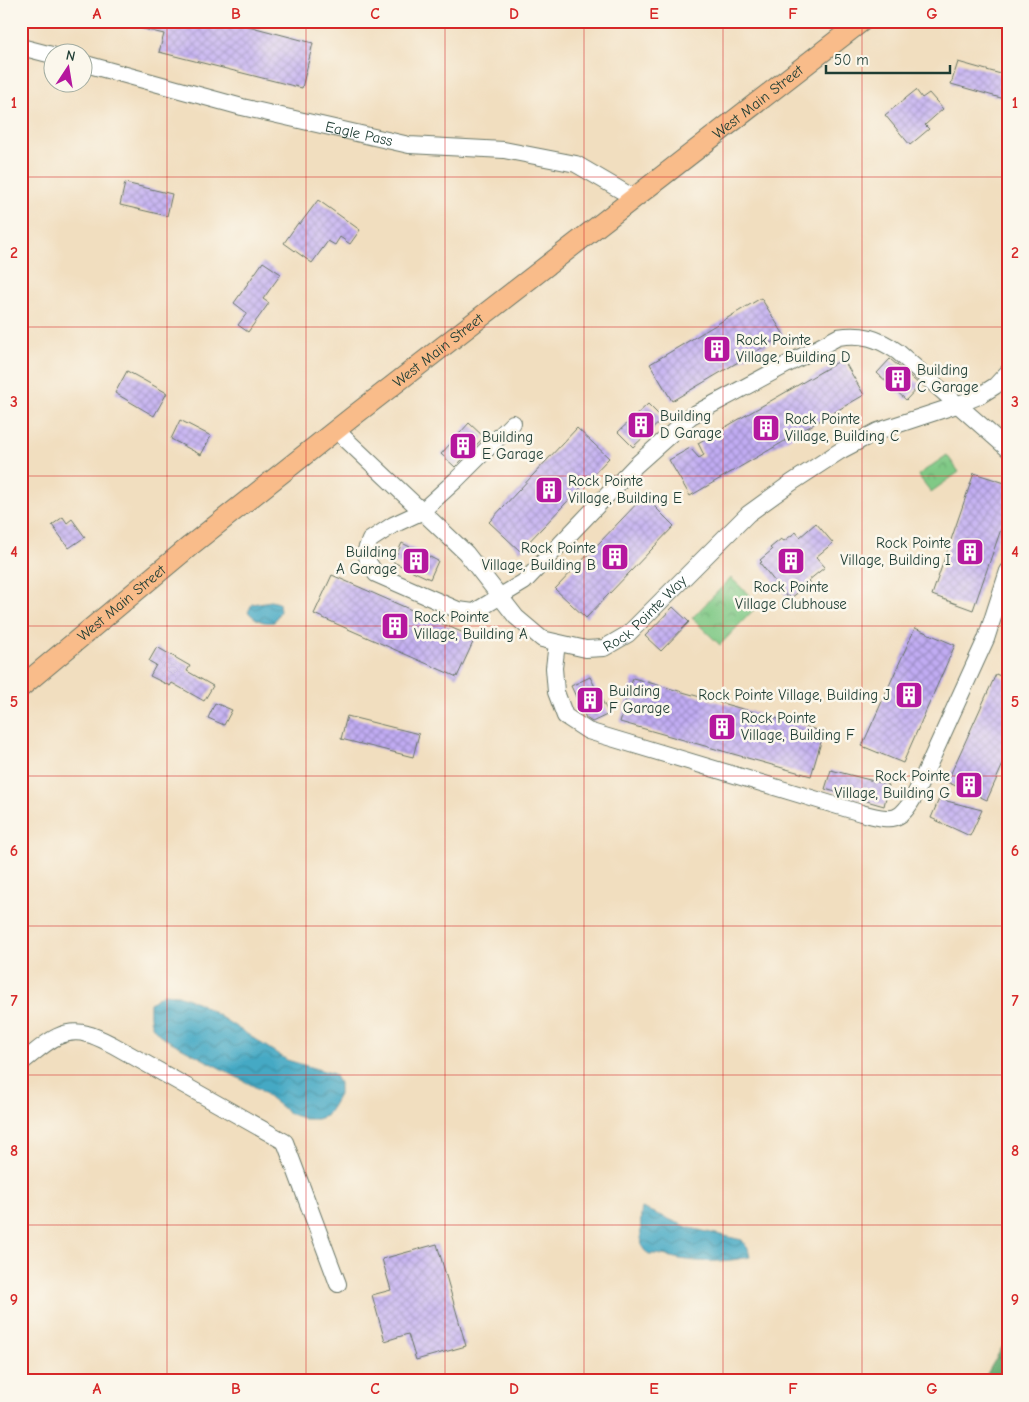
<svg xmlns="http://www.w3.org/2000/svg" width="1029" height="1402" font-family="'Comic Neue',sans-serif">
<defs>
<pattern id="forest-firs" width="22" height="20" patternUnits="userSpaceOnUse" patternTransform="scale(1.25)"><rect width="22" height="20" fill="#68ad73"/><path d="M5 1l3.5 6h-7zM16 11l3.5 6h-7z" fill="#558e5f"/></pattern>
<pattern id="park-crowns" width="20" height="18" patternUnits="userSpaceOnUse" patternTransform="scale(1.25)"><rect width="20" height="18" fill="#80c986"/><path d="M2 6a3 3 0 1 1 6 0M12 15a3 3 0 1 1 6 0" fill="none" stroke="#68a46e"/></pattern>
<pattern id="water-waves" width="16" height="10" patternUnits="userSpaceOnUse" patternTransform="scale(1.25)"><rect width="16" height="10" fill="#45a9c4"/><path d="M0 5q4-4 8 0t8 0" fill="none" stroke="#398ba0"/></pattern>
<pattern id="building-cross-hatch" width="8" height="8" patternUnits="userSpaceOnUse" patternTransform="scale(1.25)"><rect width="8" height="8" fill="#c1acf3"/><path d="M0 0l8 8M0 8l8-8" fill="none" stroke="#9c8dc6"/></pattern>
</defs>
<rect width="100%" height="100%" fill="#fbf7ec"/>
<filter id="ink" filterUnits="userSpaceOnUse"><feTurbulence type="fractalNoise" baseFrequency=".02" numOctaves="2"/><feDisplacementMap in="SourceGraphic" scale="10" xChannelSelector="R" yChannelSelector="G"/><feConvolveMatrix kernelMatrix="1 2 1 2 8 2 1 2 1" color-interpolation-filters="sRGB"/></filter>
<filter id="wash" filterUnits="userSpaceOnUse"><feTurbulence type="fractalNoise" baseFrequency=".0096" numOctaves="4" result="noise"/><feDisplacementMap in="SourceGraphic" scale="20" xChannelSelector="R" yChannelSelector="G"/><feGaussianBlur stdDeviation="1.12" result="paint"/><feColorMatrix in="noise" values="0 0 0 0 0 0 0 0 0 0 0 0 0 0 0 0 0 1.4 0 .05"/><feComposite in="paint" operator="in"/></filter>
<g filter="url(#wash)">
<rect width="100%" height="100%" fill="#f1debf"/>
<polygon fill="url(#forest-firs)" stroke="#447554" points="1008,1337 1008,1381 983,1381"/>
<g fill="url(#park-crowns)" stroke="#50835d">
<polygon points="947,455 959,472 931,492 918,475"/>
<polygon points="731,578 759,604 720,645 692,618"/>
</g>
<g fill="url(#water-waves)" stroke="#32737c">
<path d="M 271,601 L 279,603 L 280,611 L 274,622 C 263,624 256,620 248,612 L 252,604 Z"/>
<path d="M 163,994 L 178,995 L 199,1003 L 287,1060 L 334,1074 L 339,1083 L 339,1095 L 332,1107 L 326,1116 L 317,1119 L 304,1119 L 289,1113 L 259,1089 L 162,1037 C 148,1024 150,1021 150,1003 Z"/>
<path d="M 642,1208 L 690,1228 L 742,1240 L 748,1249 L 750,1257 C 731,1261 706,1263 687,1260 C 675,1259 661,1253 649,1254 C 647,1252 644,1251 643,1248 C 640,1243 640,1214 642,1208 Z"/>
</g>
<g id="blocks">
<g fill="url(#building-cross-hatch)">
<polygon points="131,21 229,21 313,43 302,88 159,52 164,34 131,26"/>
<polygon points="958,62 1008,76 1008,100 951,84"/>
<polygon points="916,90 922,98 929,93 943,109 925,125 929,129 910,145 885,115"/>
<polygon points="125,183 172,194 167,216 120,205"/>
<polygon points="318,200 360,230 350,244 340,237 335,245 328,241 312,263 284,243 298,223 300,224"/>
<polygon points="263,262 281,274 263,299 269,303 248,332 238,325 247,313 234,303"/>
<polygon points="761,298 784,335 672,401 650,364"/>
<polygon points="843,359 864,395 690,496 669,460 690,448 699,458 704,455 698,443"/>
<polygon points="890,359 920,385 906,400 877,373"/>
<polygon points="127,371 167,393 154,416 115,393"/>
<polygon points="648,404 663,419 633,447 618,432"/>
<polygon points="180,420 211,436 201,455 171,439"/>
<polygon points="469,423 484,437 455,467 441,454"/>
<polygon points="577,428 609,458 520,551 489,522"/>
<polygon points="974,473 1008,484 1008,509 973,610 932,595"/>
<polygon points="644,496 674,526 586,618 555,589"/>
<polygon points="63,517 67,523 72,519 85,537 69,548 52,525"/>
<polygon points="816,523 833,543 816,557 825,567 808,581 810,583 791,598 789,596 787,597 760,563 762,562 760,560 772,550 770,548 781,539 784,541 796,532 800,537"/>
<polygon points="402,543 438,561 430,579 393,562"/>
<polygon points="332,575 475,638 457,677 314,614"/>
<polygon points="673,607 689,622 661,651 645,636"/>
<polygon points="915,628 955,645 903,763 862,746"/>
<polygon points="157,647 190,666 187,671 213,686 204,701 172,683 170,686 150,676 156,665 149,661"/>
<polygon points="996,674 1008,680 1008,753 987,800 947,782"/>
<polygon points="590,677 609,714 592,722 586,718 571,686"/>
<polygon points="633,678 824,732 811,776 620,722"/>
<polygon points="215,703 232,710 224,725 208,718"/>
<polygon points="347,716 419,734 413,757 341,739"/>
<polygon points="831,770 889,785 884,806 825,789"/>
<polygon points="939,799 982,810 970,836 931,818"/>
<polygon points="437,1244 466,1346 416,1360 408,1334 385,1341 372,1295 391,1290 382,1259"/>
</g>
</g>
</g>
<g filter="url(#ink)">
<use href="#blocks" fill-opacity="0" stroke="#687565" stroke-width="1"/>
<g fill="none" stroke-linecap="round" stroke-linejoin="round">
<defs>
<g id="minor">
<polyline points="21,47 52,55"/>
<path id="s1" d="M 82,63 L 242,107 L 409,145 L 504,150 L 576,164 L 634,198"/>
<path d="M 513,423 L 456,480 L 421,512 L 393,525 L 370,540 L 366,550 L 368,562 L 376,574 L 458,610 L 474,612 L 524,582 L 635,466 L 691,416 L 838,337 C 862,333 878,338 898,352 L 1008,449"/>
<path id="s2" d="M 336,430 L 466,553 L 516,617 L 542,639 L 586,649 L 604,648 L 628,634 L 748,514 L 791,483 L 840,451 L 878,431 L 957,405 L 979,396 L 995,386 L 1008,372"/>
<path d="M 557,643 L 554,668 L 556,692 L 565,716 L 588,731 L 861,813 C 891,820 899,825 915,795 L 986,639 L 1008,571"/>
<path d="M 21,1063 C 41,1048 60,1026 87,1034 C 96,1036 105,1041 113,1045 L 285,1142 L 338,1284"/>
</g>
<g id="major">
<path id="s3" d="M 21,687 L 190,546 L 356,414 L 862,21"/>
</g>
</defs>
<use href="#minor" stroke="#687565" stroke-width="18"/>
<use href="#major" stroke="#687565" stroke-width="22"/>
<use href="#minor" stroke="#fff" stroke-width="16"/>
<use href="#major" stroke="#f9bc8a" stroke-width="20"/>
</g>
</g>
<path fill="none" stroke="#d62828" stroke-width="1" stroke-opacity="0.55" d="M 167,21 L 167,1381M 306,21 L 306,1381M 445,21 L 445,1381M 584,21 L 584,1381M 723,21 L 723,1381M 862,21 L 862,1381M 21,177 L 1008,177M 21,327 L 1008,327M 21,476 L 1008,476M 21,626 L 1008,626M 21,776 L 1008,776M 21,926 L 1008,926M 21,1075 L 1008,1075M 21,1225 L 1008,1225"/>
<defs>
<symbol id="building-square" viewBox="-11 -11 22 22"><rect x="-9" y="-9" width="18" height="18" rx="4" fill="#b5179e" stroke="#fbf7ec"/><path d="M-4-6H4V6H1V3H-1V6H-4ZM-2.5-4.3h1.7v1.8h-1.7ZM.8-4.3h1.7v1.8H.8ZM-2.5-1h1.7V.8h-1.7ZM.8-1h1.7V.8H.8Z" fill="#fff"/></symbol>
</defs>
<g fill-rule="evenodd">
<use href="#building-square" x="701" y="333" width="32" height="32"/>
<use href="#building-square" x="882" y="363" width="32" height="32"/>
<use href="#building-square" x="625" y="409" width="32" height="32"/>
<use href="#building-square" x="750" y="412" width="32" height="32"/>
<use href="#building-square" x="447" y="430" width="32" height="32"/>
<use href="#building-square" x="533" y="474" width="32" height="32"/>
<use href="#building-square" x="954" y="536" width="32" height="32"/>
<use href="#building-square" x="599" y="541" width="32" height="32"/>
<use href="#building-square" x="400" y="545" width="32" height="32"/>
<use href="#building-square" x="775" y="545" width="32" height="32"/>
<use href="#building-square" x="379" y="610" width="32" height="32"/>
<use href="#building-square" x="893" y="679" width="32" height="32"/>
<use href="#building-square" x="574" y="684" width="32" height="32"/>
<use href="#building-square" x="706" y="711" width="32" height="32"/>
<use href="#building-square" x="953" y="769" width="32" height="32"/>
</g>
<g text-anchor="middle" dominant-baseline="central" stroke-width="5" stroke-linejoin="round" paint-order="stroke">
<g font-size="15" fill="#1f3d34" stroke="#fbf7ec">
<text stroke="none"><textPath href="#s3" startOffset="941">West Main Street</textPath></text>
<text stroke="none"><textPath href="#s1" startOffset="286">Eagle Pass</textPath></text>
<text stroke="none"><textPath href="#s3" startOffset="536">West Main Street</textPath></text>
<text stroke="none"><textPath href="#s3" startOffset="131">West Main Street</textPath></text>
<text stroke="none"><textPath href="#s2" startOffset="411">Rock Pointe Way</textPath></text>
</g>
<g font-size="15" fill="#1f3d34" stroke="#fbf7ec" text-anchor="start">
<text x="736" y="340">Rock Pointe<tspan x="736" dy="17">Village, Building D</tspan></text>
<text x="917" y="370">Building<tspan x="917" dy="17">C Garage</tspan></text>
<text x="660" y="416">Building<tspan x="660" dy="17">D Garage</tspan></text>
<text x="785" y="419">Rock Pointe<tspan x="785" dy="17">Village, Building C</tspan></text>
<text x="482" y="437">Building<tspan x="482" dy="17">E Garage</tspan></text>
<text x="568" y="481">Rock Pointe<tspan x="568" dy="17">Village, Building E</tspan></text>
<text x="951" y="543" text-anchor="end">Rock Pointe<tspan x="951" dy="17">Village, Building I</tspan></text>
<text x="596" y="548" text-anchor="end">Rock Pointe<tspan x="596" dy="17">Village, Building B</tspan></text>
<text x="397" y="552" text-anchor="end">Building<tspan x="397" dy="17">A Garage</tspan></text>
<text x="791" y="587" text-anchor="middle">Rock Pointe<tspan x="791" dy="17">Village Clubhouse</tspan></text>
<text x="414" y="617">Rock Pointe<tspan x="414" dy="17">Village, Building A</tspan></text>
<text x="609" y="691">Building<tspan x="609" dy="17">F Garage</tspan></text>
<text x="890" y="695" text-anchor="end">Rock Pointe Village, Building J</text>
<text x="741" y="718">Rock Pointe<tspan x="741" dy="17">Village, Building F</tspan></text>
<text x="950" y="776" text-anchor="end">Rock Pointe<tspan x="950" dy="17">Village, Building G</tspan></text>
</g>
</g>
<rect width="1029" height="1402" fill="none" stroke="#fbf7ec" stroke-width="55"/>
<g transform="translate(68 68) rotate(12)"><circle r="24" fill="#fbf7ec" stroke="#a3ada2"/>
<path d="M0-4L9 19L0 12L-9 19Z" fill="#b5179e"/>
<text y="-8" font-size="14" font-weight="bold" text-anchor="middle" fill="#1f3d34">N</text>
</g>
<path d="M826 65v8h124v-8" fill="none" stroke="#1f3d34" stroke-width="2.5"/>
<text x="834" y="65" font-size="15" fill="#1f3d34" stroke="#fbf7ec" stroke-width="4" paint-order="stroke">50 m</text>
<rect x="28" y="28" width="974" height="1346" fill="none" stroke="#d62828" stroke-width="2"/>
<g font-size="16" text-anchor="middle" font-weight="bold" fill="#d62828">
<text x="97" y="19">A</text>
<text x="236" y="19">B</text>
<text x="375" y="19">C</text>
<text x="514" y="19">D</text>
<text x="654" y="19">E</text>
<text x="793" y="19">F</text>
<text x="932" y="19">G</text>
<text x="14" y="108">1</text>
<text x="1015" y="108">1</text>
<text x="14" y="258">2</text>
<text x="1015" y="258">2</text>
<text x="14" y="407">3</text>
<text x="1015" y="407">3</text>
<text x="14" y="557">4</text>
<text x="1015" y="557">4</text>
<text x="14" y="707">5</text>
<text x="1015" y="707">5</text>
<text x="14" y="856">6</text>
<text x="1015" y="856">6</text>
<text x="14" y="1006">7</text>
<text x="1015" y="1006">7</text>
<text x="14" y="1156">8</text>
<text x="1015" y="1156">8</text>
<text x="14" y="1305">9</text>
<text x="1015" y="1305">9</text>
<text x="97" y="1394">A</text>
<text x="236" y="1394">B</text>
<text x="375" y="1394">C</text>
<text x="514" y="1394">D</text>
<text x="654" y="1394">E</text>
<text x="793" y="1394">F</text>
<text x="932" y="1394">G</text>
</g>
</svg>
